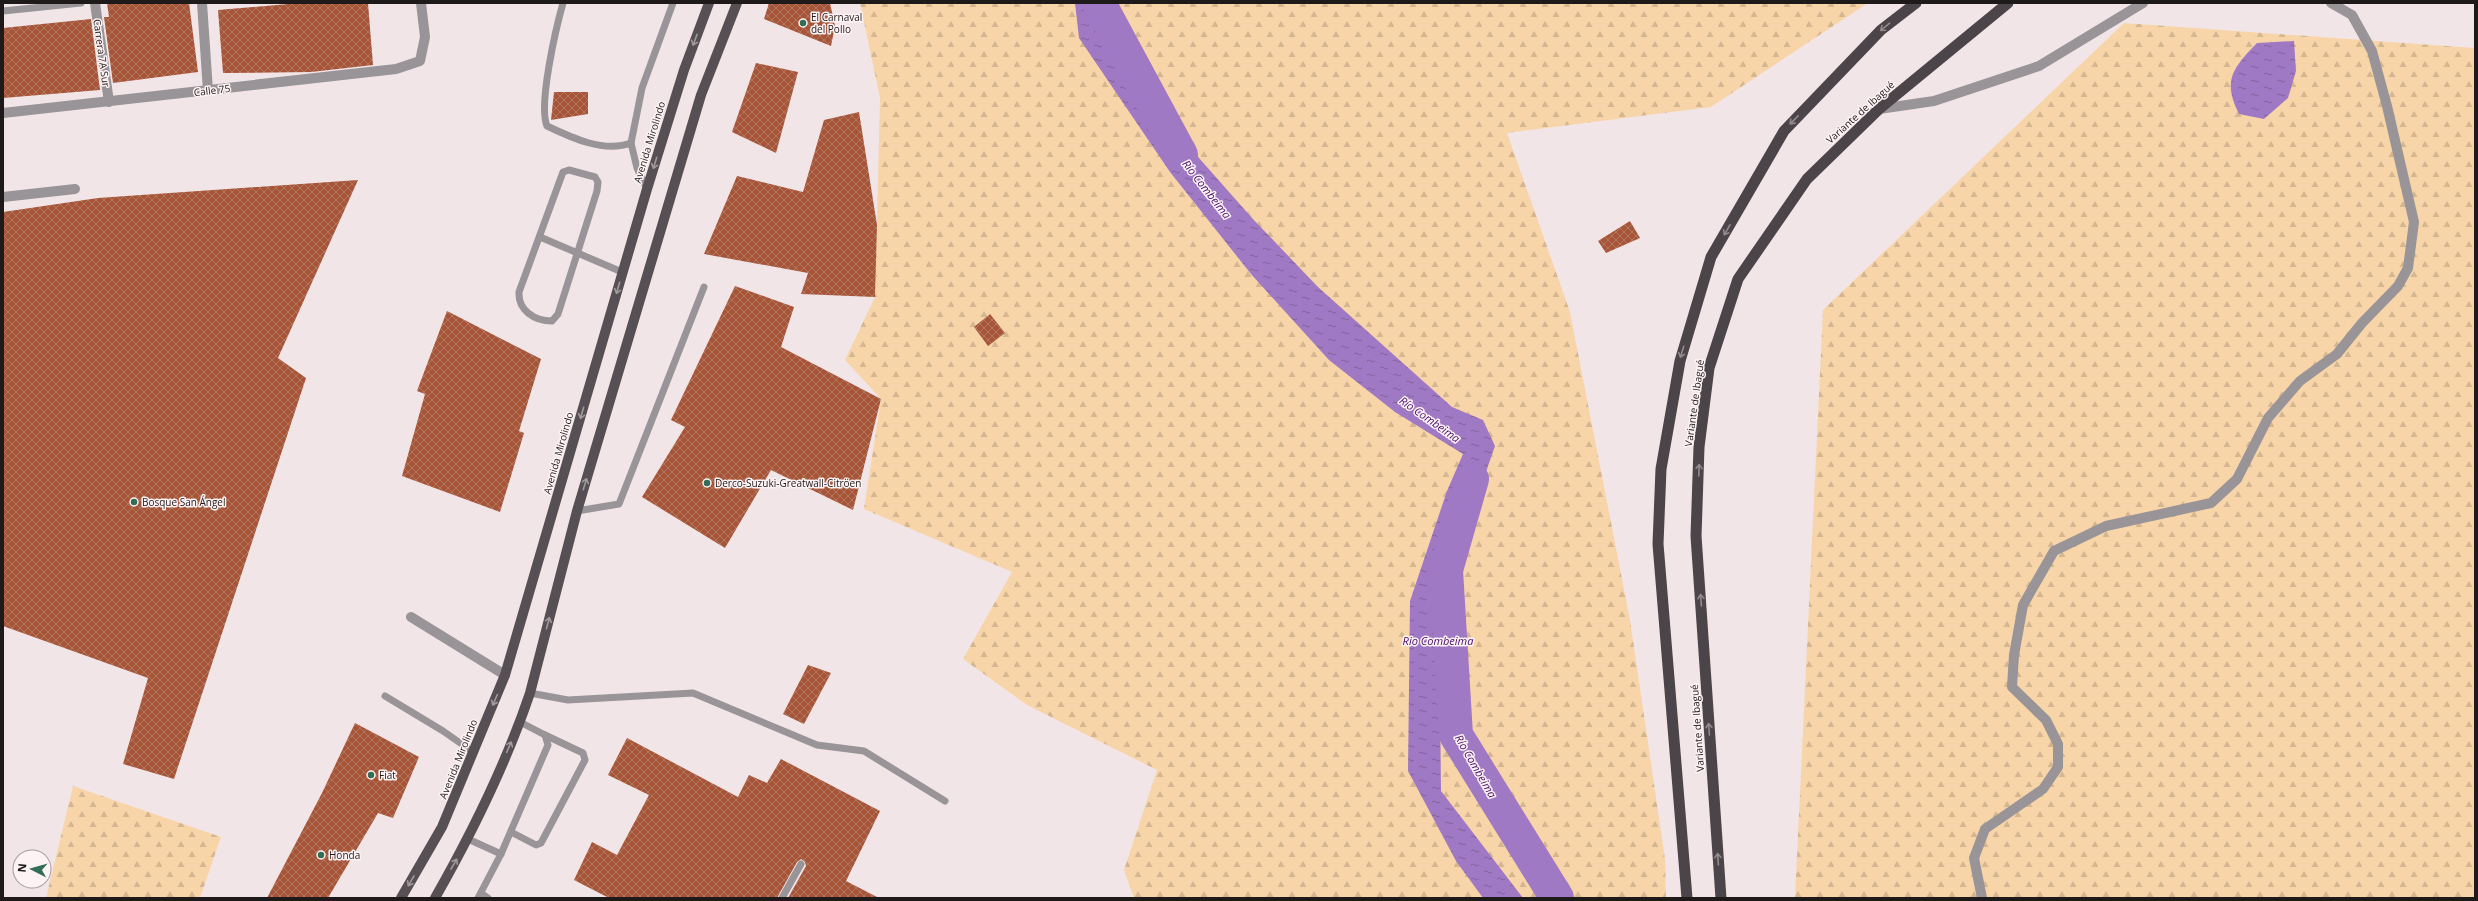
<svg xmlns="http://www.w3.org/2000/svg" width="2478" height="901" font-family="'Open Sans',sans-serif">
<defs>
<pattern id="forest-firs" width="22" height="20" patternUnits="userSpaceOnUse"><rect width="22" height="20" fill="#f8d5a9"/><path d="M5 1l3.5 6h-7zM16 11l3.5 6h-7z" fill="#d4b691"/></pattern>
<pattern id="water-ripples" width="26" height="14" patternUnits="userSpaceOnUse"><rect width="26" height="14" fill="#9f79c4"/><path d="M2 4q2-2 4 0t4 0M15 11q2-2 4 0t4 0" fill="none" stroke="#81629e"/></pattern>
<pattern id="building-cross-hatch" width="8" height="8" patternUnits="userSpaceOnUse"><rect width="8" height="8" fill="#a75536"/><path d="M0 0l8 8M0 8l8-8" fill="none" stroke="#ae7864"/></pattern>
</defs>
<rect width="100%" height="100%" fill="#f2e5e7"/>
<g fill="url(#forest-firs)">
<polygon points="860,3 1868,3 1711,107 1507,133 1570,312 1630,620 1665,859 1666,898 1134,898 1124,870 1157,770 1027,705 963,659 1012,572 864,509 881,399 845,360 875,297 880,98"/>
<polygon points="2124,23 2475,48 2475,898 1795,898 1823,310"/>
<polygon points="73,786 221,837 200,898 46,898"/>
</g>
<g fill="url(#water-ripples)">
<polygon points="1075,3 1108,3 1131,81 1252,218 1318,287 1452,407 1483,420 1495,446 1480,489 1447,546 1467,644 1440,700 1441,791 1523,898 1483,898 1456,861 1408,771 1410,601 1447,491 1463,454 1395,412 1329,360 1251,274 1170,172 1079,38"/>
<path d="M 2294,41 L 2296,71 L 2288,98 L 2264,119 L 2239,114 C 2222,80 2233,68 2257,43 Z"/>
</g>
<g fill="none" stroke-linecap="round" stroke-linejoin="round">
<g stroke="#9f79c4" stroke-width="34">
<polyline points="1099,3 1181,155"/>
<polyline points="1472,479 1446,570 1456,735 1557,898"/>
</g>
</g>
<g fill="url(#building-cross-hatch)">
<polygon points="107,3 189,3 198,72 113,83 104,17 109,17"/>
<polygon points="300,3 368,3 373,65 311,72 223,73 218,10"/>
<polygon points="769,3 830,3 835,26 831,46 764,19"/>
<polygon points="91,19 100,90 3,98 3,28"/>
<polygon points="756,63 798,72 776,153 732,132"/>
<polygon points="554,92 588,92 588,114 551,120"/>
<polygon points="859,112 877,225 875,297 801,294 808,273 704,254 737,176 803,192 824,120"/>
<polygon points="358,180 278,358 306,378 174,779 123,764 148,678 3,626 3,212 98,198"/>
<polygon points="1630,221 1640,238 1606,253 1598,241"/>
<polygon points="735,286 794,307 781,347 881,399 853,510 771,470 725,548 642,497 685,427 671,420"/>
<polygon points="447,311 541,359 519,431 524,433 500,512 402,476 425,394 417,391"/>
<polygon points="990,314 1005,333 988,346 974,327"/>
<polygon points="808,665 831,673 804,724 783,714"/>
<polygon points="355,723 419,757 393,818 378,813 328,898 267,898 322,793"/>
<polygon points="627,738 738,797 749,775 767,783 781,759 880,811 846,881 879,898 788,898 806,866 805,862 801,859 797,862 777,898 609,898 574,880 592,842 617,855 649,795 608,775"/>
</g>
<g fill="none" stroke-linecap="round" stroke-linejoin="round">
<g stroke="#989497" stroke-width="7">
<path d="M 563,3 C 556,28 538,105 547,126 C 572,138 604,153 631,143"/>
<polyline points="3,11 81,3"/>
<path d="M 569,170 L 595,177 L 598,182 L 597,191 L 558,314 L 552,321 C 534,321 518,310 519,292 L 563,172 Z"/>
<polyline points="647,189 637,168 631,143 642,88 673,3"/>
<polyline points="540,237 622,272"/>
<polyline points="577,511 619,504 704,287"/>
<polyline points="530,693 568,700 693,693 817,745 864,751 945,801"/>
<polyline points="385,696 443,731 473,752"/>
<polyline points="511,832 536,845 541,843 585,760 583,753 545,735"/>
<polyline points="468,839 501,854"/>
<polyline points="481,893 488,898"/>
<polyline points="478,898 501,854 548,745 545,735 520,722"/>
<polyline points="782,898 801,864"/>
</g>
<g stroke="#989497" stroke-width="10">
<polyline points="95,3 109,102"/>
<polyline points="202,3 208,91"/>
<polyline points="1879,109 1934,101 2039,66 2143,3"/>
<polyline points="3,113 396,69 420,61 425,37 421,3"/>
<polyline points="3,197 75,189"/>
<polyline points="411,617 505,675"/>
<polyline points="1982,898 1974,858 1985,829 2043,789 2058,767 2058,744 2046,720 2012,687 2014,655 2023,605 2054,551 2106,526 2211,503 2237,479 2268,418 2300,381 2337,354 2362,323 2398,286 2408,268 2414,222 2387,106 2372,51 2352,15 2331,3"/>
</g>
<g stroke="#564f54" stroke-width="10">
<polyline points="401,898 442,827 505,675 647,189 684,70 709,3"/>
<path d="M 435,898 C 472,833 506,764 530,693 L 577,511 L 701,95 L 737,3"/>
</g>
<g stroke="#4b4448" stroke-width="11">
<polyline points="1687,898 1658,544 1661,469 1680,361 1711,257 1784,131 1881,30 1916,3"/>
<polyline points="1721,898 1696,536 1699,447 1709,368 1738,279 1807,179 1879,109 2008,3"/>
</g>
</g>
<defs><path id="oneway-shaft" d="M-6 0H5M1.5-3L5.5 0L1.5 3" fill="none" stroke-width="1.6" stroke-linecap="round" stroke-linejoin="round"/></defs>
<g stroke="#938a8d">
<use href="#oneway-shaft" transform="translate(1885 27) rotate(141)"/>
<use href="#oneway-shaft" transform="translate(1794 120) rotate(134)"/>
<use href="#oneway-shaft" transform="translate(1727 230) rotate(120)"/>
<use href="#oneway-shaft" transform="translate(1682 352) rotate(107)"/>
<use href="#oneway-shaft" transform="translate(1699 470) rotate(-88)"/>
<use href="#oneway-shaft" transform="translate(1701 600) rotate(-94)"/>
<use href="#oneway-shaft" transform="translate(1709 729) rotate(-94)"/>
<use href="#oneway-shaft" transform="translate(1718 859) rotate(-94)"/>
</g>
<g stroke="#a2999c">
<use href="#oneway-shaft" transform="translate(695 40) rotate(110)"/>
<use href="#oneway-shaft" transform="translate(655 163) rotate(107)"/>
<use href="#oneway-shaft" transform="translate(618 288) rotate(106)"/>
<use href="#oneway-shaft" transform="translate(582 413) rotate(106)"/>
<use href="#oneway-shaft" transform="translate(585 484) rotate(-73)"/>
<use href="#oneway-shaft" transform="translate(548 623) rotate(-75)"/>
<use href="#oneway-shaft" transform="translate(495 700) rotate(113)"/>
<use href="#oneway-shaft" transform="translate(509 747) rotate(-66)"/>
<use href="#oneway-shaft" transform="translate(454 864) rotate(-60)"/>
<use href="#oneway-shaft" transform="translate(411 881) rotate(120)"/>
</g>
<g fill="#326d57" stroke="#fef3f4" stroke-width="1.5">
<circle cx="803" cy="23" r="4"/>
<circle cx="707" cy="483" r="4"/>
<circle cx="134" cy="502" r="4"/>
<circle cx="371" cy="775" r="4"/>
<circle cx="321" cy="855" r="4"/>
</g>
<g text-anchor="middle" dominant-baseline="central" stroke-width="3" stroke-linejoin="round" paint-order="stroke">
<g font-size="10" fill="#1e1a1a" stroke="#fef3f4" text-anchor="start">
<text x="811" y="17">El Carnaval<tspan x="811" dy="12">del Pollo</tspan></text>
<text x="715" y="483">Derco-Suzuki-Greatwall-Citröen</text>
<text x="142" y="502">Bosque San Ángel</text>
<text x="379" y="775">Fiat</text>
<text x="329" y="855">Honda</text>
</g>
<g font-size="10" fill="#1e1a1a" stroke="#fef3f4">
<text transform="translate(102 53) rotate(82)">Carrera 7A Sur</text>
<text transform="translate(212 90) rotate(-7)">Calle 75</text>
<text transform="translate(1860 112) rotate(-42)">Variante de Ibagué</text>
<text transform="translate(649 142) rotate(-73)">Avenida Mirolindo</text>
<text transform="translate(1694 403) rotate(-82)">Variante de Ibagué</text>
<text transform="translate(558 453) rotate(-74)">Avenida Mirolindo</text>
<text transform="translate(1697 728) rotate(-94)">Variante de Ibagué</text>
<text transform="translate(458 759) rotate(-68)">Avenida Mirolindo</text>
</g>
<g font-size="11" font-style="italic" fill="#450d6a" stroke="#fef3f4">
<text transform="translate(1207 189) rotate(52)">Río Combeima</text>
<text transform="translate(1430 419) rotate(35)">Río Combeima</text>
<text x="1438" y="640">Rio Combeima</text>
<text transform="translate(1476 766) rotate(60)">Río Combeima</text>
</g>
</g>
<rect width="2478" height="901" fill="none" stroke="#1e1a1a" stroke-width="8"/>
<g transform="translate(32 869) rotate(276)"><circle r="19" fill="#fef3f4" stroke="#a49c9d"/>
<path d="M0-3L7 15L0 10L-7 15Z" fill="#326d57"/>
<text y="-6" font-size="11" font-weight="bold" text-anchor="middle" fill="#1e1a1a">N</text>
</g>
</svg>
